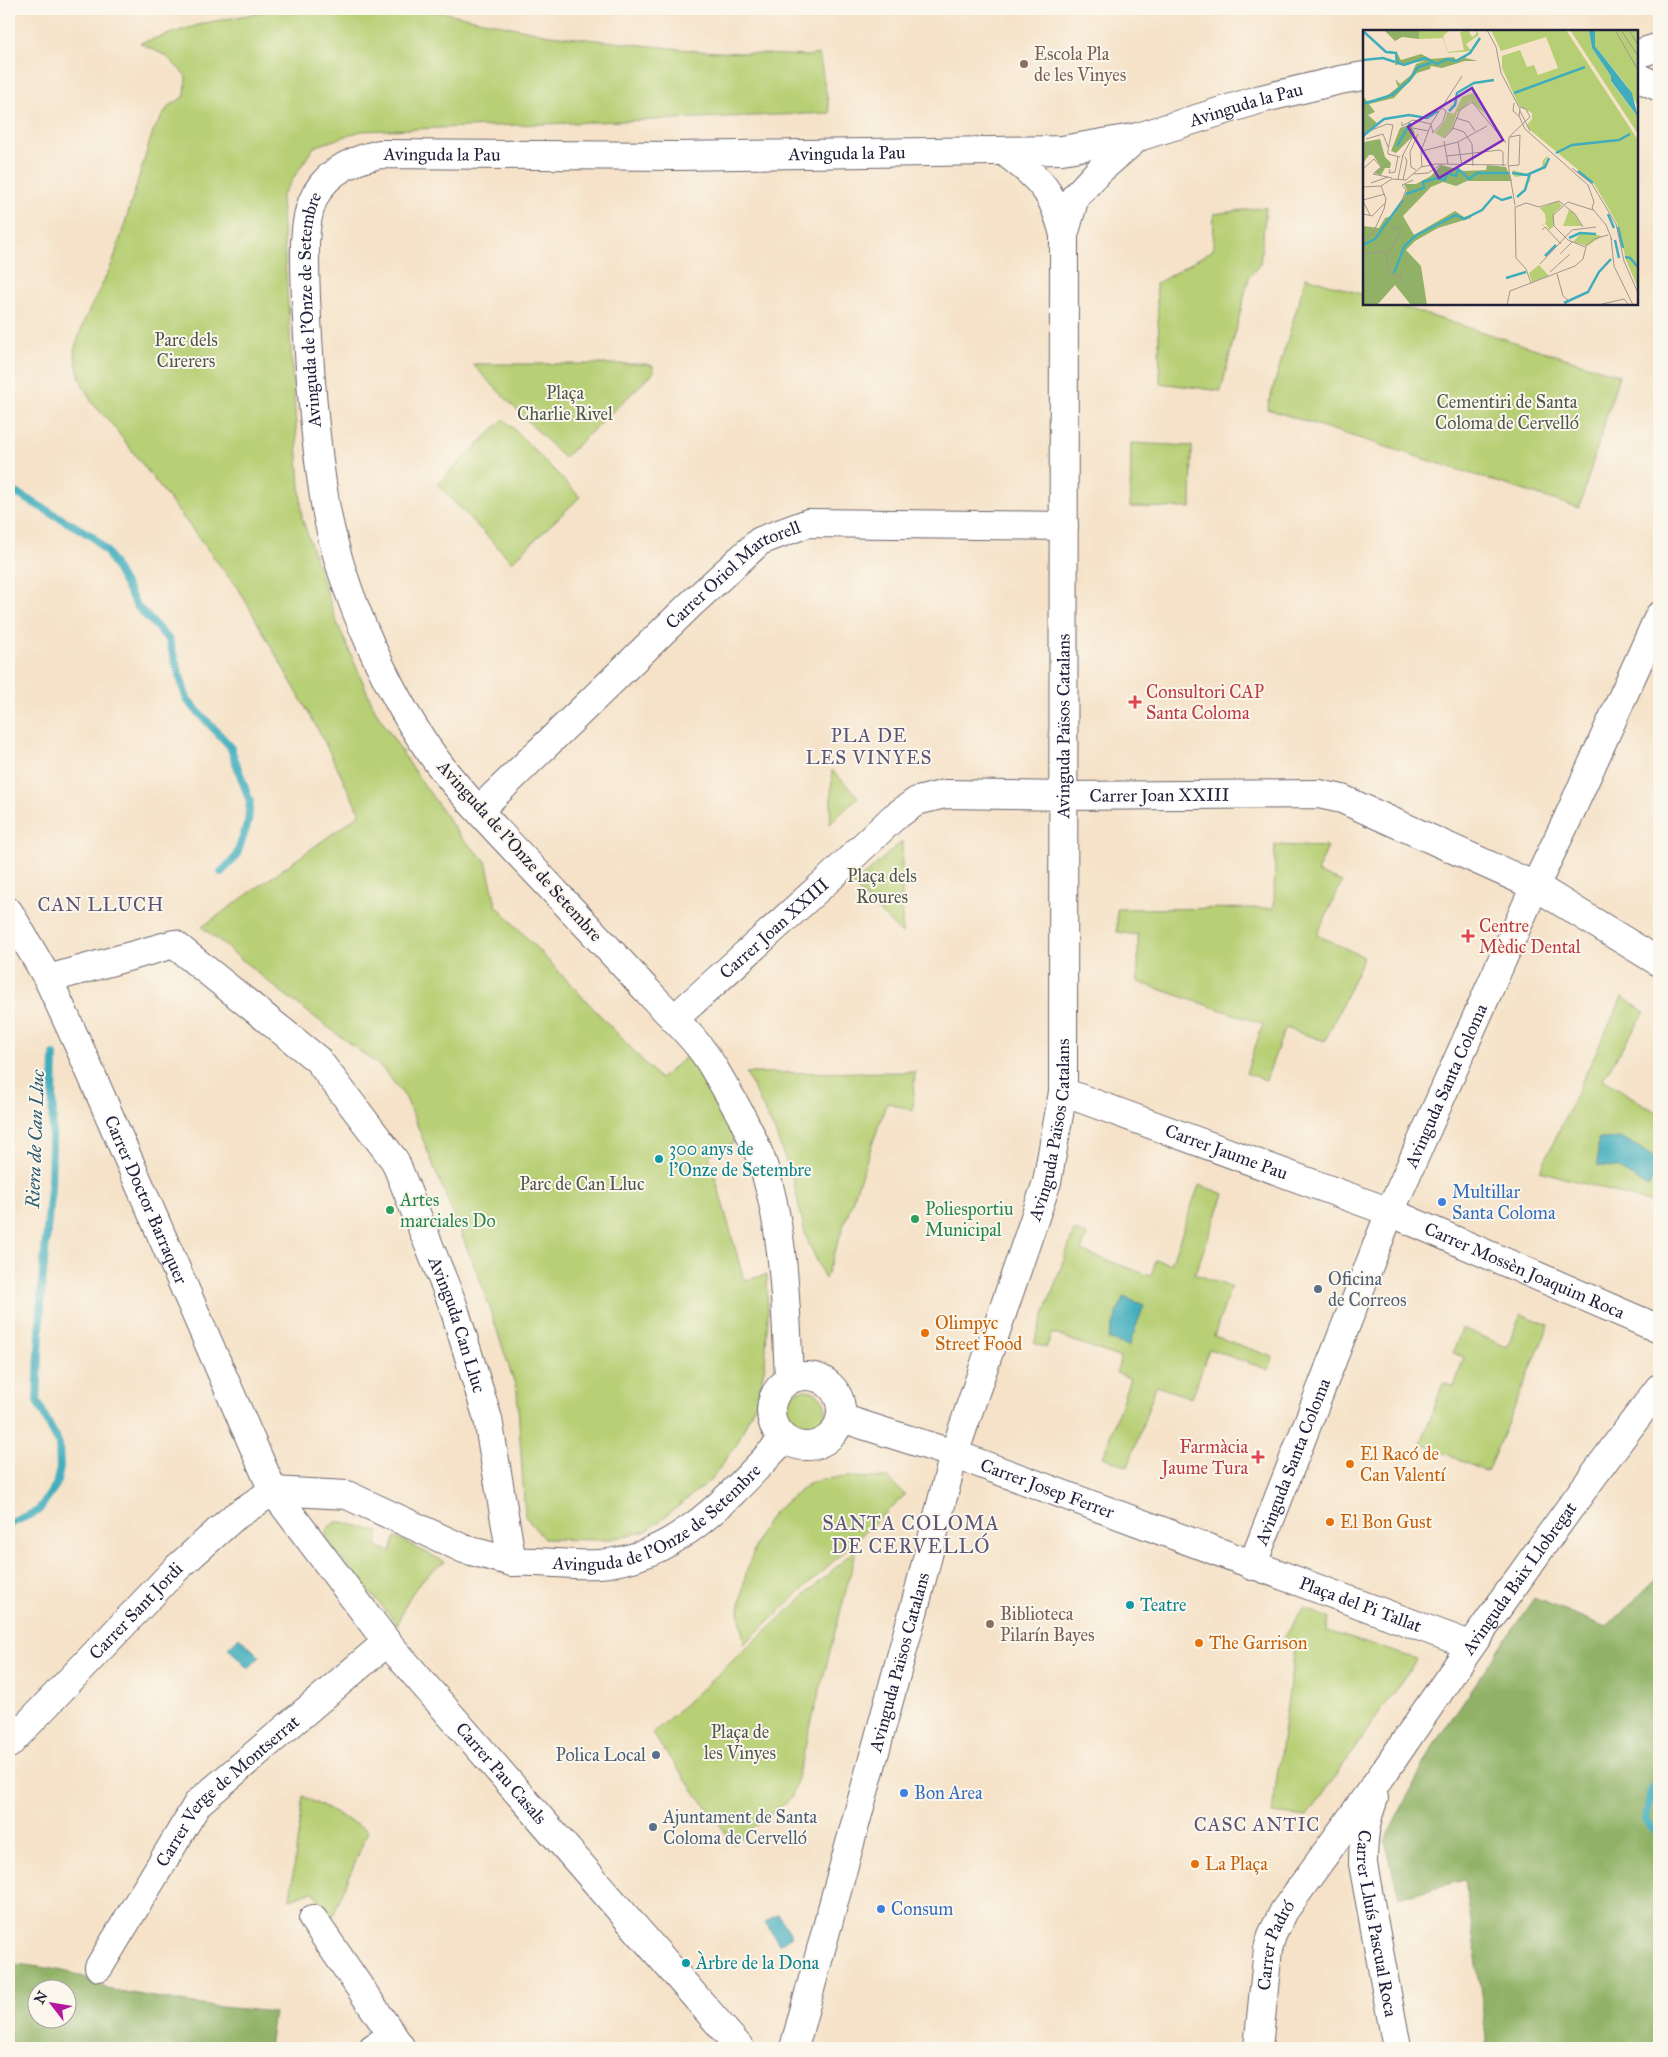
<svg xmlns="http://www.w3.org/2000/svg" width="1668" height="2057" font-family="'IM FELL Great Primer',serif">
<rect width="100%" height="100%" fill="#fbf7ec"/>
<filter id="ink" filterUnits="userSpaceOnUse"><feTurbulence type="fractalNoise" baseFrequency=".02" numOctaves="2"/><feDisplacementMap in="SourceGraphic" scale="10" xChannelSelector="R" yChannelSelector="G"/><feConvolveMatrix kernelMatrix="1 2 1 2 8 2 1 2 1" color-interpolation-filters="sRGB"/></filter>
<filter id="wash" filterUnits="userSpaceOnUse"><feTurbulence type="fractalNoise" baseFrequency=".0096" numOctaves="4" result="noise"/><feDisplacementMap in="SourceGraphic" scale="20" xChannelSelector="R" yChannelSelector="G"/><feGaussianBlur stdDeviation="1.12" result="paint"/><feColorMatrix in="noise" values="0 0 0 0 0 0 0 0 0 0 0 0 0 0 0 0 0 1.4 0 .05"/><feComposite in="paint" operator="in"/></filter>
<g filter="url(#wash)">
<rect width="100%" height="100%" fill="#f5e2c8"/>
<g fill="#b7cf74" stroke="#6c7858">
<polygon points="280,9 409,9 441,12 549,35 698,51 807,56 819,54 830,113 361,131 314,147 281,197 302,518 336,620 375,710 411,766 460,836 486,861 496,905 660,1079 687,1056 700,1072 737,1141 709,1155 744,1280 767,1275 768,1314 765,1365 757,1399 737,1444 711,1480 647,1531 606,1540 544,1539 525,1516 517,1391 482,1285 406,1098 382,1068 275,987 202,927 360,814 321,735 241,593 110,422 92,403 80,379 74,351 84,321 113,262 153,131 168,107 185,96 186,76 166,56 140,43 205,23"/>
<polygon points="1266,207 1260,264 1249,277 1221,391 1160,383 1159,338 1156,284 1213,250 1214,214"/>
<polygon points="1306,277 1364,295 1364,304 1393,304 1619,375 1579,508 1267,409"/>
<polygon points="472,364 646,364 653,366 654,372 564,458"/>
<polygon points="504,419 580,497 512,562 437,484"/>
<polygon points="1131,443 1192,446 1191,508 1130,507"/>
<polygon points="832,770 858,797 830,824"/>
<polygon points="902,841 902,934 853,886"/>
<polygon points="1275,845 1328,847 1317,872 1342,882 1317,935 1364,957 1325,1041 1285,1028 1266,1080 1246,1073 1263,1024 1138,982 1138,935 1117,932 1117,909 1274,908"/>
<polygon points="1622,997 1645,1012 1603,1079 1659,1114 1659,1205 1540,1171"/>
<polygon points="915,1072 913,1111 887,1102 825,1279 806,1237 793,1180 775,1132 746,1073"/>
<polygon points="1199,1185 1224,1194 1195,1274 1231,1287 1214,1336 1273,1357 1269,1370 1209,1349 1192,1398 1156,1386 1128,1467 1103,1457 1130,1378 1116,1373 1121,1358 1052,1333 1046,1348 1034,1343 1074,1231 1087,1235 1081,1251 1151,1276 1156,1260 1171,1264"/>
<polygon points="1521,1314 1549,1325 1487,1472 1421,1443 1443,1383 1454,1387 1464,1357 1453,1353 1462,1328 1507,1347"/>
<circle cx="805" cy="1411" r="21"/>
<polygon points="848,1477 888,1478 905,1495 744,1644 739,1610 746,1573 760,1533 774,1512 807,1485 821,1479"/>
<path d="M 336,1522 L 343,1522 L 379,1532 L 376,1547 L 391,1551 L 395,1537 L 445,1562 C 421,1576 405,1599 398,1625 L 328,1543 C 324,1533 327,1526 336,1522 Z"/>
<polygon points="857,1548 792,1797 734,1844 652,1734"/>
<polygon points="1304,1608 1329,1618 1327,1631 1417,1659 1307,1817 1272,1813 1295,1647 1282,1641"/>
<polygon points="303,1796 368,1831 332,1918 313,1891 290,1899"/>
</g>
<g fill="#91b266" stroke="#5a6a50" fill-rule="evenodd">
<polygon points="1659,1576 1659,2048 1487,2048 1481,1994 1465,1880 1399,1897 1385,1840 1435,1743 1534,1598 1607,1627"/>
<path d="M 9,1963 C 43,1968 78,1969 107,1989 L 200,2005 L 274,2012 L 269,2048 L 9,2048 ZM 38,1990 L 68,1990 L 68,2020 L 38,2020 Z"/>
</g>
<g fill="#40adbd" stroke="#31687c">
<polygon points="1623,1138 1659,1160 1659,1168 1648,1187 1617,1167 1598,1166 1598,1139"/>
<polygon points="1123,1297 1144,1305 1129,1346 1108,1339"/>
<polygon points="239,1637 260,1657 248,1669 228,1648"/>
<polygon points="778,1914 792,1936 779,1944 765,1922"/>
</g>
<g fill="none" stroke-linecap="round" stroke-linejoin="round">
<g stroke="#40adbd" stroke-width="8">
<polyline points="9,492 18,494 92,536 107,552 137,606 169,640 187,700 230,746 250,802 248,822 236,857 221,872"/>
<polyline points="9,1524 38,1511 56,1485 60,1468 59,1444 37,1401 42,1283 51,1188 54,1055"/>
<polyline points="1659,1783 1651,1788 1646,1821 1659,1836"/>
</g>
</g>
</g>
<g filter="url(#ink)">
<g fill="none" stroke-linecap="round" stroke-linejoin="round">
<defs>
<g id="street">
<polyline points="1637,54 1659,47"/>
<polyline points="1637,77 1659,87"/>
<path d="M 1004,151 C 1040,180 1052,188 1064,235"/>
<path id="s1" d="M 479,810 L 690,605 L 760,541 L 808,523 L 1064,526"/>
<path id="s2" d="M 9,912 L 48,979 L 82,1053 L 273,1491 L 387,1642 L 740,2048"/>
<path id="s3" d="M 48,979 L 174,944 L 318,1060 L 395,1161 L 453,1305 L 488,1419 L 512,1562 L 464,1549 L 347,1495 L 273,1491"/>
<path id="s4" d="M 674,1019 L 831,877 L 893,818 L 917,801 L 945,794 L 1064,796 L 1319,794 L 1342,799 L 1535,886 L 1659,962"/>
<path id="s5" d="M 1063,1092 L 1390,1212 L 1659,1329"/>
<circle cx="806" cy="1411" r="35"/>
<path id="s6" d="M 789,1380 C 786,1310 785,1236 764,1168 C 754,1136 731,1097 713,1067 C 699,1042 673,1018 653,997 C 621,962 589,928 556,893 C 519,853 480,815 446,773 C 391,704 340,590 325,503 C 314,435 309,366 306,298 C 304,227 296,172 380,154 L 677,156 L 1062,150 L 1138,137 L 1261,99 L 1340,80 L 1364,76"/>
<path id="s7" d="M 841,1418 L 954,1454 L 1470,1645"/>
<path id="s8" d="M 512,1562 C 541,1560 570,1566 599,1564 C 680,1558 733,1492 784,1439"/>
<path id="s9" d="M 1252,1566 L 1390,1212 L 1535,886 L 1567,820 L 1659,616"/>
<path id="s10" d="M 9,1744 L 177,1568 L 234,1517 L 273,1491"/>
<path id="s11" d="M 1374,1798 C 1365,1821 1363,1840 1363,1864 L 1397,2048"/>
<polyline points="313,1919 401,2048"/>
<path id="s12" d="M 99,1967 L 198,1803 L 387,1642"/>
<polyline points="373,2048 392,2036"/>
<path id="s13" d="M 794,2048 L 917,1598 L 954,1454 L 1047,1182 L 1063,1092 L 1064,235 L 1075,197 L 1099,171 L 1138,137"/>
<path id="s14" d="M 1258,2048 L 1268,1949 L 1272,1935 L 1284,1911 L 1385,1771"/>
</g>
<g id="secondary">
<path id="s15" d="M 1385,1771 C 1473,1641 1564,1513 1659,1388"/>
</g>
</defs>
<use href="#street" stroke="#6c656c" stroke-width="30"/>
<use href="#secondary" stroke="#6c656c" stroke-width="30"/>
<use href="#street" stroke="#fff" stroke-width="28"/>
<use href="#secondary" stroke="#fff" stroke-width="28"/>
</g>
</g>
<g fill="#8d6e63" stroke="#fbf7ec" stroke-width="2">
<circle cx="1024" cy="64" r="5"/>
<circle cx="990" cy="1624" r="5"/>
</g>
<g fill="#e0444e" stroke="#fbf7ec" stroke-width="2">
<path d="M1132.5 694.5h5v5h5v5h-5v5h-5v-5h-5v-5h5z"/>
<path d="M1465.5 928.5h5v5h5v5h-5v5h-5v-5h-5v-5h5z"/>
<path d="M1255.5 1449.5h5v5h5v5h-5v5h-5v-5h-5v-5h5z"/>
</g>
<g fill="#0f9aa8" stroke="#fbf7ec" stroke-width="2">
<circle cx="659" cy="1159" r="5"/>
<circle cx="1130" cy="1605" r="5"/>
<circle cx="686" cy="1963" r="5"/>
</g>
<g fill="#3f7fe0" stroke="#fbf7ec" stroke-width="2">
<circle cx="1442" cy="1202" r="5"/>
<circle cx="904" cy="1793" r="5"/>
<circle cx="881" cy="1909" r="5"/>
</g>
<g fill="#2e9e5b" stroke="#fbf7ec" stroke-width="2">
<circle cx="390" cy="1210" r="5"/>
<circle cx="915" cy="1219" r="5"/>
</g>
<g fill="#5c6f8a" stroke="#fbf7ec" stroke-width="2">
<circle cx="1318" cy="1289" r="5"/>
<circle cx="656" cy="1755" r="5"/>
<circle cx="653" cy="1827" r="5"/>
</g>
<g fill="#e8710a" stroke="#fbf7ec" stroke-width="2">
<circle cx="925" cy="1333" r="5"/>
<circle cx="1350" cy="1464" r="5"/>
<circle cx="1330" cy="1522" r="5"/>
<circle cx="1199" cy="1643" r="5"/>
<circle cx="1195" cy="1864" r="5"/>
</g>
<g text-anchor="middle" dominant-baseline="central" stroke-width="4" stroke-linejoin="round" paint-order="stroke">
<g font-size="18" fill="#785e54" stroke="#fbf7ec" text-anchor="start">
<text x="1034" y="54">Escola Pla<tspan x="1034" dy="21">de les Vinyes</tspan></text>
<text x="1000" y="1614">Biblioteca<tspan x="1000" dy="21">Pilarín Bayes</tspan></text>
</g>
<g font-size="18" fill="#22223b" stroke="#fbf7ec">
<text stroke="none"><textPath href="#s6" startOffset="2285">Avinguda la Pau</textPath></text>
<text stroke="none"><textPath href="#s6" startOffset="1880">Avinguda la Pau</textPath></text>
<text stroke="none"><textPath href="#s6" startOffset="1475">Avinguda la Pau</textPath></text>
<text stroke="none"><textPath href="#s6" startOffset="1218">Avinguda de l'Onze de Setembre</textPath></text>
<text stroke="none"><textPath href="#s1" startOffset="348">Carrer Oriol Martorell</textPath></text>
<text stroke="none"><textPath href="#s13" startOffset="1360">Avinguda Països Catalans</textPath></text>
<text stroke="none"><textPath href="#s4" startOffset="570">Carrer Joan XXIII</textPath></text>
<text transform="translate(520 851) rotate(48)">Avinguda de l'Onze de Setembre</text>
<text stroke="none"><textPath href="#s4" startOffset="135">Carrer Joan XXIII</textPath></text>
<text stroke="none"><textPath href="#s9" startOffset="518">Avinguda Santa Coloma</textPath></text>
<text stroke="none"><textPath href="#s13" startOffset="955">Avinguda Països Catalans</textPath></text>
<text stroke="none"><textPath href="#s5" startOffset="174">Carrer Jaume Pau</textPath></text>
<text stroke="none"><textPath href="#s2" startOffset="319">Carrer Doctor Barraquer</textPath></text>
<text stroke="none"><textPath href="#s5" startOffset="495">Carrer Mossèn Joaquim Roca</textPath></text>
<text stroke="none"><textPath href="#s3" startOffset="618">Avinguda Can Lluc</textPath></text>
<text stroke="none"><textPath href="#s9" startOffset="112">Avinguda Santa Coloma</textPath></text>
<text stroke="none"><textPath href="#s7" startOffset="218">Carrer Josep Ferrer</textPath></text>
<text stroke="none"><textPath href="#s8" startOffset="159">Avinguda de l'Onze de Setembre</textPath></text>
<text stroke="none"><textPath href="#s15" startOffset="235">Avinguda Baix Llobregat</textPath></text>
<text stroke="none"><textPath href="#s7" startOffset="552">Plaça del Pi Tallat</textPath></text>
<text stroke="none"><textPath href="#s10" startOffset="184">Carrer Sant Jordi</textPath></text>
<text stroke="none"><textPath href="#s13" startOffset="400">Avinguda Països Catalans</textPath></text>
<text stroke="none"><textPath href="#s2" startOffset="1000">Carrer Pau Casals</textPath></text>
<text stroke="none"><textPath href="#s12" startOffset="220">Carrer Verge de Montserrat</textPath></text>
<text stroke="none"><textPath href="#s11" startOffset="128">Carrer Lluís Pascual Roca</textPath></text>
<text stroke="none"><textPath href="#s14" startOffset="105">Carrer Padró</textPath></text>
</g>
<g font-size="18" fill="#4f564c" stroke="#fbf7ec">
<text x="186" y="340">Parc dels<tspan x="186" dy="21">Cirerers</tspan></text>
<text x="565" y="393">Plaça<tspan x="565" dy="21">Charlie Rivel</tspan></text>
<text x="1507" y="402">Cementiri de Santa<tspan x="1507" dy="21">Coloma de Cervelló</tspan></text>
<text x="882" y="876">Plaça dels<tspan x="882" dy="21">Roures</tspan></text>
<text x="582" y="1184">Parc de Can Lluc</text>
<text x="740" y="1732">Plaça de<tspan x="740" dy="21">les Vinyes</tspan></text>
</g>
<g font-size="18" fill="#be3a42" stroke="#fbf7ec" text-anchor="start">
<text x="1146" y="692">Consultori CAP<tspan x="1146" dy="21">Santa Coloma</tspan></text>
<text x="1479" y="926">Centre<tspan x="1479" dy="21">Mèdic Dental</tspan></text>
<text x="1248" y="1447" text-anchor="end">Farmàcia<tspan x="1248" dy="21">Jaume Tura</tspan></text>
</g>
<g font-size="18" fill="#0d838f" stroke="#fbf7ec" text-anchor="start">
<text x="669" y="1149">300 anys de<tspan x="669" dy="21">l'Onze de Setembre</tspan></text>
<text x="1140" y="1605">Teatre</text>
<text x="696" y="1963">Àrbre de la Dona</text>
</g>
<g font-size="18" fill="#366cbe" stroke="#fbf7ec" text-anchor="start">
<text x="1452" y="1192">Multillar<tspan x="1452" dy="21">Santa Coloma</tspan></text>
<text x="914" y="1793">Bon Area</text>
<text x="891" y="1909">Consum</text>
</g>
<g font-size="18" fill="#27864d" stroke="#fbf7ec" text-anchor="start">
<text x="400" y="1200">Artes<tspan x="400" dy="21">marciales Do</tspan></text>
<text x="925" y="1209">Poliesportiu<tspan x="925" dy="21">Municipal</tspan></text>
</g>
<g font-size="18" fill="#4e5e75" stroke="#fbf7ec" text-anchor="start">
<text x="1328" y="1279">Oficina<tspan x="1328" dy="21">de Correos</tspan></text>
<text x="646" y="1755" text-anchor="end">Polica Local</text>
<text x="663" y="1817">Ajuntament de Santa<tspan x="663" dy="21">Coloma de Cervelló</tspan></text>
</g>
<g font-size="18" fill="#c56008" stroke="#fbf7ec" text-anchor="start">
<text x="935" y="1323">Olimpyc<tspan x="935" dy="21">Street Food</tspan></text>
<text x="1360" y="1454">El Racó de<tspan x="1360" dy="21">Can Valentí</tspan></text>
<text x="1340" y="1522">El Bon Gust</text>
<text x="1209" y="1643">The Garrison</text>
<text x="1205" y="1864">La Plaça</text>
</g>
<g font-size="19" letter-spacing="1" fill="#5b5476" stroke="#fbf7ec">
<text x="869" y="735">PLA DE<tspan x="869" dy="22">LES VINYES</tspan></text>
<text x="101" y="904">CAN LLUCH</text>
<text x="1257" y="1824">CASC ANTIC</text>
</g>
<g font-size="19" font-style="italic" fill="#2e5a6f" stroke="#fbf7ec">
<text transform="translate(35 1139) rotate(-88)">Riera de Can Lluc</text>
</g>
<g font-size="20" letter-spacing="1" fill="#5b5476" stroke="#fbf7ec">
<text x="911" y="1523">SANTA COLOMA<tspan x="911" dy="23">DE CERVELLÓ</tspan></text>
</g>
</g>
<g transform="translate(1363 30)">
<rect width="275" height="275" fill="#f5e2c8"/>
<path d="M 56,0 L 87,0 L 80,6 L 85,22 L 101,20 L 97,2 L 105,0 L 109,7 L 113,4 L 113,0 L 116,5 L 103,14 L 108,21 L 85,23 L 80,8 L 56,9 ZM 128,0 L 203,0 L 275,110 L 275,258 L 263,230 L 254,193 L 230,152 L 167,100 L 164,95 L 169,89 L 169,83 L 156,76 L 139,38 L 139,26 L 157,20 L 164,37 L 171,35 L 175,45 L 195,38 L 183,7 L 138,21 ZM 207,0 L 226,1 L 229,18 L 248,46 L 248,52 L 275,87 L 275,104 ZM 232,0 L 275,0 L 275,77 L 265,57 L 232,16 ZM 110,63 L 123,85 L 108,71 L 94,83 L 89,99 L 80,108 L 72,103 L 82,91 L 84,82 L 91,84 L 99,67 ZM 186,125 L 182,131 L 183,138 L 168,144 L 167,151 L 165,154 L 167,145 L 152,147 L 149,143 L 150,140 L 163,144 L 179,137 L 180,130 ZM 195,171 L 199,176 L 191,183 L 191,196 L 186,200 L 183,194 L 177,196 L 183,193 L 182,184 L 177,178 ZM 206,180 L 210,182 L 219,196 L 200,196 ZM 227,203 L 239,206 L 224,216 L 210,212 L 217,204 ZM 176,235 L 186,246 L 169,252 L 166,243 Z" fill="#b7cf74"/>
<path d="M 21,0 L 56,0 L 56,9 L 39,7 L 32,11 ZM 25,20 L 34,23 L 38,30 L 58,24 L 68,29 L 91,27 L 93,30 L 108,22 L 102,28 L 115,31 L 102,31 L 79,38 L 68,36 L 67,39 L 54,43 L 31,68 L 6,74 L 12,82 L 5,85 L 14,93 L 2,105 L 1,112 L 17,109 L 22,127 L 28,133 L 27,138 L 22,138 L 18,145 L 11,143 L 18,137 L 10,125 L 6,125 L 0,133 L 0,66 L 4,71 L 21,68 L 35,57 L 32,49 L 37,54 L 48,45 L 53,34 L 62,31 L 32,35 L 33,24 ZM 48,94 L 52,104 L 33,123 L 28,121 L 37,98 ZM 78,135 L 101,141 L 123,140 L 124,135 L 143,137 L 149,151 L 104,151 L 93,156 L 80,152 L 68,157 L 40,186 L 51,205 L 92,181 L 101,187 L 108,185 L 108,188 L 75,198 L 52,211 L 43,220 L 58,236 L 64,275 L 48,275 L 32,255 L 14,275 L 0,275 L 0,196 L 16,198 L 22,188 L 31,185 L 38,173 L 44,160 L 41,154 L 53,154 L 68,146 Z" fill="#91b266"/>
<path d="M 223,0 L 232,0 L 232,16 L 269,63 L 275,87 L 248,51 L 248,46 L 229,18 L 226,1 Z" fill="#40adbd"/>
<path fill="none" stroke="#40adbd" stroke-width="2.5" d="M 0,1 L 23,22 L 33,23 L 34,32M 0,30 L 20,28 L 32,32M 33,32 L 41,35 L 62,28 L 74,34 L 84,29 L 93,31 L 107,23 L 117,8M 151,63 L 222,37M 0,74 L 29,65 L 46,51 L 55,37 L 68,33M 86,81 L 92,75 L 94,63 L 111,53 L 131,50M 0,106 L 21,89 L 46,85 L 64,88 L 75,81M 34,116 L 47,93M 193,123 L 209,115 L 256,110 L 267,104M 215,141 L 230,153M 149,143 L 164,145 L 182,137 L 186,128M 43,164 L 61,158 L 60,152 L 74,148 L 82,150 L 84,143 L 93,146 L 95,139 L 106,149 L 114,143 L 146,143M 154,167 L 162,160 L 167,143M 245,184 L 251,198M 255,197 L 260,218M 206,208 L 217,203 L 233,204M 252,210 L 256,228M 0,215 L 12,209 L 40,170M 182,226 L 193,215M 262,227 L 267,228 L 275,237M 31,243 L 41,217 L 52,206 L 93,185 L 101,189 L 119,180 L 131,166 L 139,170 L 149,167M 143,248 L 163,242M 201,273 L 225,262 L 236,242 L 248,229"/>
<path fill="none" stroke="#a19590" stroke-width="1" d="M 124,0 L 133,17 L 138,43 L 157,79 L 156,86 L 162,99 L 225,155 L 231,172 L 229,178 L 243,195 L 249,210M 252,0 L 275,40M 258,0 L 275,26M 266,0 L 275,15M 151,73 L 150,81 L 156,86M 157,81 L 167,101M 93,88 L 106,92 L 112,101M 39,92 L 39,96 L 50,90 L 68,94M 68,95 L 70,103 L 80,92 L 83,81 L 79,78M 50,98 L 65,101M 90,98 L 101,102 L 109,114 L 110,136M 9,100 L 24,94 L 30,95 L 25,120M 81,108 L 89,100 L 97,80 L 109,72 L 143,113M 3,109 L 20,104 L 25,117M 81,111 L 85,134M 95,112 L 99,136M 25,120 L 25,124 L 37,127M 59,121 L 95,112 L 124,96M 84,126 L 137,120 L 140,122 L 140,136M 39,127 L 49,108 L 53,108M 145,136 L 156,135 L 157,105 L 147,107M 59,137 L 58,121 L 68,94 L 99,46M 209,138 L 229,154 L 253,194 L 261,231 L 275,263M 0,139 L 11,129 L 18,137 L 10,144 L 29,148M 27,139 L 26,143 L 32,142 L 35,126M 53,140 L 48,137 L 47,122 L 55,104M 51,144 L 65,143 L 79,134M 35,149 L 40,125M 40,150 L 44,131 L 42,127M 8,153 L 25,147M 18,156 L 29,149 L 43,150 L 58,137 L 73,134 L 143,135M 0,157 L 18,156M 0,170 L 22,164M 0,171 L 7,185M 37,175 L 43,160 L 39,155 L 50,150M 152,175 L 145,134 L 146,107 L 167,87 L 163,79 L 157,77M 152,176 L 153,228 L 163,239 L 168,253M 202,176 L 212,184 L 220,197M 153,177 L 163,173 L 176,177 L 196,171 L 201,175M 230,180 L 205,172 L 190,185 L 191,196 L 205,210 L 222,217 L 231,209 L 245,205M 0,184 L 9,186 L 22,173M 179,200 L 182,197 L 198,214M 248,208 L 251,236 L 270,275M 0,210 L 10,203 L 21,179 L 23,169 L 18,156M 0,224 L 22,221 L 27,245 L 38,245 L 38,253M 197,224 L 209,212M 25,225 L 38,200 L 36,197 L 29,199M 177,234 L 209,200 L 233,197M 187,242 L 207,224M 194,244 L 200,266 L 205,270M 144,275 L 147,261 L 212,236 L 220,229 L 223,217M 235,275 L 261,269 L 266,275"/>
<path fill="#7b2cbf" fill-opacity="0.15" stroke="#7b2cbf" stroke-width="2.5" d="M 109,58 L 140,110 L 76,148 L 45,97 Z"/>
<rect width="275" height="275" fill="none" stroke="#22223b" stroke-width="2.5"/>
</g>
<rect width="1668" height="2057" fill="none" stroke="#fbf7ec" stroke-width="30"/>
<g transform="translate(52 2004) rotate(301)"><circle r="24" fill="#fbf7ec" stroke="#a4a2a5"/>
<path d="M0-4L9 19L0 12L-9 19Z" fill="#b5179e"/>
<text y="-8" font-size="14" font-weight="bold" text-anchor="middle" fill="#22223b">N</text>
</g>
</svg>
